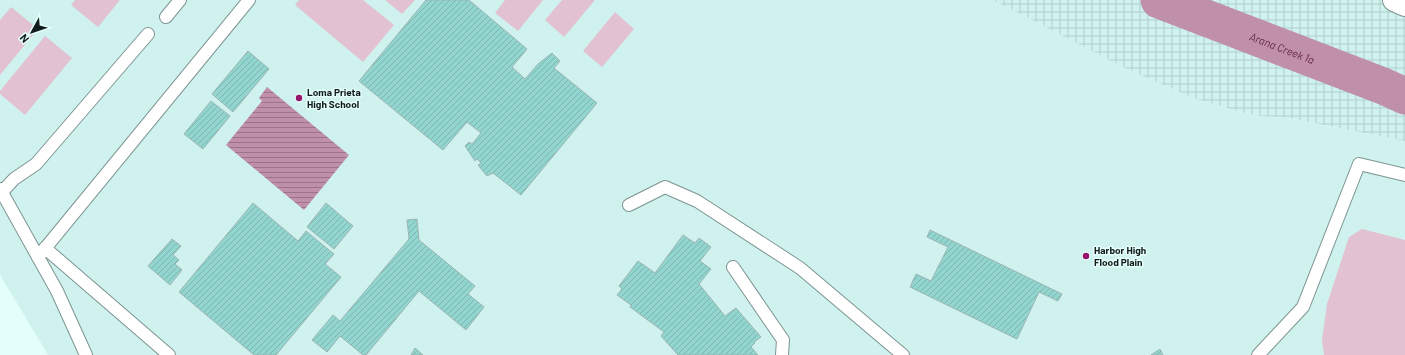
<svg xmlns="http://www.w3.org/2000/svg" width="1405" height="355" font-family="Barlow,sans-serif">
<defs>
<pattern id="industrial-grid" width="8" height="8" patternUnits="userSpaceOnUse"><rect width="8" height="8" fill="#cff2ee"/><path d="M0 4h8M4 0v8" fill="none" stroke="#b1cfcc"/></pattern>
<pattern id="water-rules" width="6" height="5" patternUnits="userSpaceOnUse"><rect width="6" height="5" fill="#c08fa8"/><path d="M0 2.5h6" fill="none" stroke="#9b7488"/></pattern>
<pattern id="building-hatch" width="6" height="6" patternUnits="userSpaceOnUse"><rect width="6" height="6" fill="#91d5ce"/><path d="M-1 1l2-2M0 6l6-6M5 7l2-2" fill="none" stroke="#7cb6b0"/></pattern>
</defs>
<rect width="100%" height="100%" fill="#e4fefb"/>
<polygon fill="#cff2ee" points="0,0 993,0 1125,68 1193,98 1244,113 1262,116 1287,118 1405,141 1405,355 48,355 0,275"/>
<polygon fill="url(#industrial-grid)" points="993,0 1405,0 1405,141 1288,118 1262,116 1244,113 1193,98 1125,68"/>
<g fill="#e2c2d2">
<polygon points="75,0 120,0 98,27 71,5"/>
<polygon points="299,0 363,0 394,25 363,62 295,5"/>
<polygon points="385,0 415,0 402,14"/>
<polygon points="505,0 543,0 518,31 495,13"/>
<polygon points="562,0 595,0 564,37 545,20"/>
<polygon points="11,7 38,29 0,75 0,20"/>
<polygon points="615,12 634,29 602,67 583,51"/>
<polygon points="45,36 72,58 25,115 0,94 0,91"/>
<polygon points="1362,229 1405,240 1405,355 1324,355 1322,340 1327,304 1349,237"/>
</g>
<polygon fill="url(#water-rules)" points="267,87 349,155 304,210 226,145 262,101 259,98"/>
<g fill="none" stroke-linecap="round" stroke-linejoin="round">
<path stroke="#c08fa8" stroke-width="37" id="s1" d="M 1159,0 L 1383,86 L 1405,96"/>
</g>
<g fill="url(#building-hatch)" stroke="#9db5b3">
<polygon points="426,0 469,0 527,49 512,67 525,79 538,64 552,53 560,61 554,68 597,103 521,195 493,173 487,176 478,165 481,163 477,159 475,161 465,146 469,142 472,144 481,133 467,122 443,150 359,81"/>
<polygon points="248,51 269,69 233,112 212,94"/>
<polygon points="211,101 230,116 203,149 184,134"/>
<polygon points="253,203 298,241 306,231 334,254 325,264 341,277 276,355 254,355 179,292"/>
<polygon points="326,203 353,226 334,249 307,227"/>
<polygon points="417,219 419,240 475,286 468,294 484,307 466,330 419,291 366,355 363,355 340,336 327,352 312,340 333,315 340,321 409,239 407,220"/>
<polygon points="930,230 1062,294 1058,301 1039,292 1017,339 910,287 916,274 931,281 948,247 927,237"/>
<polygon points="683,235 695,243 699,238 711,247 700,261 711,269 699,284 725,316 736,308 761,337 754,342 755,343 751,347 758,355 678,355 661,336 664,332 630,307 631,305 617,295 622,289 619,286 638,261 655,273"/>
<polygon points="172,239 181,246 173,255 179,260 175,264 182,270 170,285 148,266"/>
<polygon points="415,348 423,355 411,355"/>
<polygon points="1160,349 1163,355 1151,355"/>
</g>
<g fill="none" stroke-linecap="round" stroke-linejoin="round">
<defs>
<g id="lane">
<polyline points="166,17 180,0"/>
<polyline points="0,189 57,291 86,355"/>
<polyline points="2,192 14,179 36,164 148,34"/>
<polyline points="629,205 665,187 697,201 800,268 903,355"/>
<polyline points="45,248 169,355"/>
<polyline points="38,257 249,0"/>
<polyline points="733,267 783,340 782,355"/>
<polyline points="1258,355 1303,307 1359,164 1405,175"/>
</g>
<polyline id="primary" points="1394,0 1405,5"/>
</defs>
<use href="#lane" stroke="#7d9492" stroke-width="14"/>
<use href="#primary" stroke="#7d9492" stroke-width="24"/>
<use href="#lane" stroke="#fff" stroke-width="12"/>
<use href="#primary" stroke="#fff" stroke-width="22"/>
</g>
<g fill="#97146b" stroke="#e4fefb" stroke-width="1.5">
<circle cx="299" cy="98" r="4"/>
<circle cx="1086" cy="256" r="4"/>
</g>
<g text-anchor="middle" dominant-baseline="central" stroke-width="3" stroke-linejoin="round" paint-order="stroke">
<g font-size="10" font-weight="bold" fill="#121c1b" stroke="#e4fefb" text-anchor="start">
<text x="307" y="92">Loma Prieta<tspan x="307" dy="12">High School</tspan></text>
<text x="1094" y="250">Harbor High<tspan x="1094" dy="12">Flood Plain</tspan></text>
</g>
<g font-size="11" font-style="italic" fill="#63264a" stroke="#e4fefb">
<text stroke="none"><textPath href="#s1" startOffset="132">Arana Creek 1a</textPath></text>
</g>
</g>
<g transform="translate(32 32) rotate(230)" stroke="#e4fefb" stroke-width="3" paint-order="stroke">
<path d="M0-3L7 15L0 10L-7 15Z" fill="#121c1b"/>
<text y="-6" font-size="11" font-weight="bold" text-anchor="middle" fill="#121c1b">N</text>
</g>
</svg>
